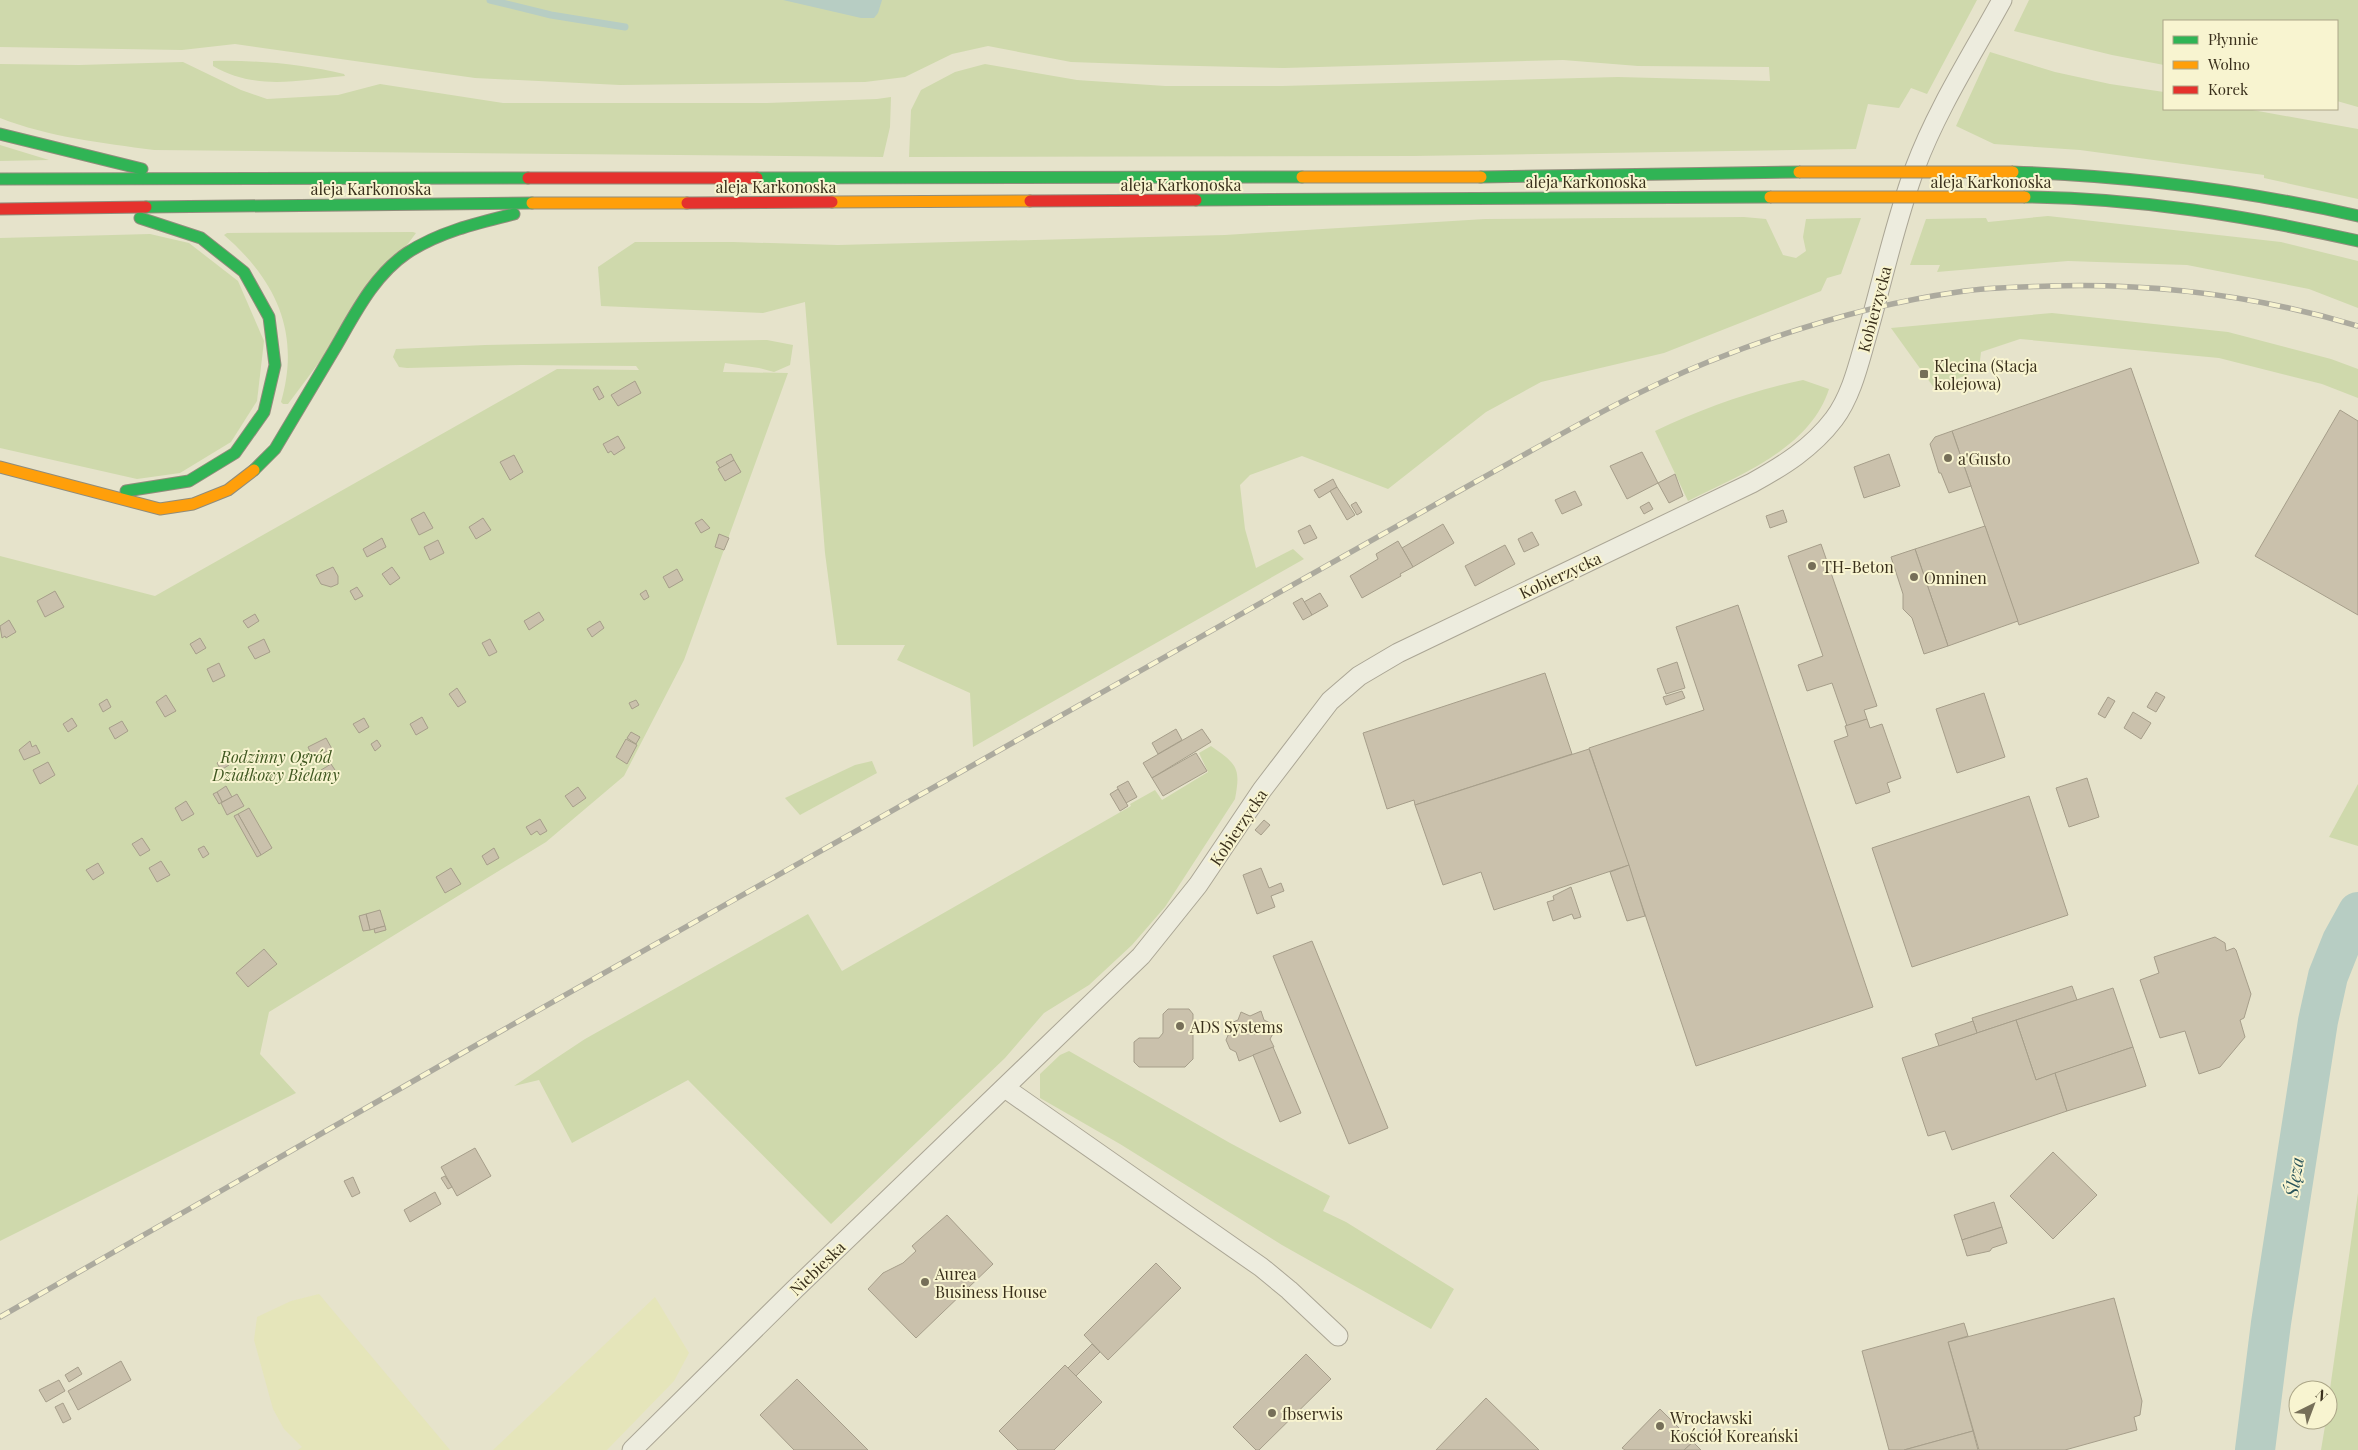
<svg xmlns="http://www.w3.org/2000/svg" width="2358" height="1450" font-family="'Playfair Display',serif">
<rect width="100%" height="100%" fill="#e6e3cb"/>
<g fill="#e5e5ba">
<polygon points="319,1294 450,1450 298,1450 302,1447 284,1429 273,1409 254,1340 257,1317 291,1301"/>
<polygon points="655,1297 689,1353 674,1381 607,1450 493,1450"/>
</g>
<g fill="#cfd9ac">
<polygon points="0,0 1977,0 1927,94 1911,88 1899,108 1868,104 1856,149 1414,156 909,157 911,110 921,90 955,72 985,64 1077,80 1165,86 1282,86 1618,77 1770,81 1769,67 1638,66 1563,60 1284,68 1157,65 1071,62 988,46 952,54 905,77 865,82 620,85 475,78 235,44 182,50 0,47"/>
<polygon points="2029,0 2358,0 2358,107 2337,101 2337,21 2164,21 2164,65 2112,55 2014,31"/>
<polygon points="1990,52 2055,72 2110,84 2164,92 2164,109 2247,109 2358,129 2358,199 2264,178 2264,175 2080,150 1994,144 1956,126"/>
<path d="M 213,61 C 256,60 302,64 344,74 L 345,76 C 298,80 256,91 213,66 Z"/>
<path d="M 183,62 L 241,90 L 267,99 L 338,95 L 380,84 L 503,103 L 767,103 L 877,99 L 891,97 L 890,127 L 883,157 L 154,150 C 102,143 49,137 0,118 L 0,64 L 79,65 Z"/>
<polygon points="0,145 49,160 0,161"/>
<polygon points="2048,216 2281,242 2358,261 2358,308 2309,289 2187,265 2068,261 1937,272 1940,265 1910,265 1926,219 1986,218 1988,222"/>
<polygon points="1744,217 1766,219 1783,255 1796,258 1806,251 1803,237 1806,219 1861,218 1841,274 1827,278 1821,291 1664,353 1541,382 1486,412 1388,489 1302,456 1250,475 1240,485 1245,529 1256,568 1293,549 1304,559 973,747 970,693 897,660 905,645 837,645 825,553 805,302 763,313 601,306 598,267 635,242 733,242 838,245 1225,235 1485,219"/>
<path d="M 413,232 L 416,233 L 288,404 L 283,404 L 281,402 C 301,333 276,280 224,235 L 227,233 Z"/>
<polygon points="150,234 189,243 238,281 264,341 257,401 231,442 180,473 137,479 0,448 0,238"/>
<polygon points="2052,313 2228,332 2331,359 2358,369 2358,398 2322,384 2219,358 2020,339 1981,352 1979,370 1942,385 1937,392 1891,328"/>
<polygon points="767,340 793,345 790,365 774,372 759,368 725,363 723,372 788,373 684,660 624,776 546,842 269,1012 260,1054 296,1093 0,1241 0,556 155,596 557,369 639,370 636,366 522,365 407,368 399,367 393,357 396,349 485,345"/>
<path d="M 1803,380 L 1829,389 C 1810,449 1739,475 1688,501 L 1655,431 C 1704,408 1751,391 1803,380 Z"/>
<path d="M 1211,746 C 1237,764 1241,768 1235,799 L 1165,907 L 1132,945 L 1089,985 L 1044,1013 L 1005,1058 L 831,1224 L 688,1080 L 572,1143 L 539,1080 L 514,1086 L 585,1039 L 808,914 L 842,971 L 1131,806 L 1130,804 L 1155,790 L 1162,800 L 1208,772 L 1199,753 Z"/>
<polygon points="872,761 877,773 800,815 785,798 855,765"/>
<polygon points="2358,784 2358,846 2329,837"/>
<polygon points="1069,1051 1230,1143 1330,1196 1323,1211 1346,1222 1454,1289 1431,1329 1282,1245 1120,1144 1040,1098 1040,1074 1060,1055"/>
<polygon points="2358,1193 2358,1450 2321,1450 2326,1420 2328,1420 2328,1403"/>
</g>
<polygon fill="#b7cdc3" points="783,0 882,0 878,13 874,18 861,18"/>
<g fill="none" stroke-linecap="round" stroke-linejoin="round">
<polyline stroke="#b7cdc3" stroke-width="7" points="490,0 551,15 625,27"/>
<polyline stroke="#b7cdc3" stroke-width="40" points="2255,1450 2271,1323 2318,1021 2328,976 2342,941 2358,912"/>
</g>
<g fill="#cac1ac" stroke="#a69e8a">
<polygon points="2131,368 2199,563 2019,625 1952,431"/>
<polygon points="635,381 641,393 618,406 611,395"/>
<polygon points="598,386 604,397 599,400 593,389"/>
<polygon points="2340,410 2358,421 2358,615 2255,556"/>
<polygon points="1952,431 1971,486 1949,493 1941,473 1939,473 1930,444 1935,437"/>
<polygon points="618,436 625,448 614,455 611,451 608,453 603,444"/>
<polygon points="1642,452 1658,483 1627,499 1610,466"/>
<polygon points="731,454 734,460 720,468 716,462"/>
<polygon points="1889,454 1900,486 1864,498 1854,467"/>
<polygon points="514,455 523,472 510,480 500,462"/>
<polygon points="734,460 741,472 725,481 718,469"/>
<polygon points="1675,474 1683,496 1669,503 1658,483"/>
<polygon points="1333,479 1337,487 1319,498 1314,490"/>
<polygon points="1337,487 1355,515 1347,520 1330,491"/>
<polygon points="1575,491 1582,505 1562,514 1555,500"/>
<polygon points="1356,502 1362,512 1357,515 1351,505"/>
<polygon points="1649,502 1653,509 1644,514 1640,507"/>
<polygon points="1783,510 1787,522 1770,528 1766,516"/>
<polygon points="424,512 433,528 419,535 411,519"/>
<polygon points="483,518 491,530 476,539 469,527"/>
<polygon points="702,519 710,528 701,533 695,523"/>
<polygon points="1443,524 1454,543 1413,567 1402,548"/>
<polygon points="1310,525 1317,538 1304,544 1298,531"/>
<polygon points="1985,526 2018,621 1948,646 1915,549"/>
<polygon points="1532,532 1539,545 1524,552 1518,539"/>
<polygon points="719,534 729,538 724,550 715,547"/>
<polygon points="382,538 386,547 367,557 363,549"/>
<polygon points="438,540 444,553 430,560 424,547"/>
<polygon points="1398,541 1413,567 1400,574 1401,576 1362,598 1350,576 1378,559 1376,554"/>
<polygon points="1821,544 1877,706 1864,710 1867,719 1847,726 1832,683 1807,691 1798,665 1823,656 1788,556"/>
<polygon points="1505,545 1515,564 1475,586 1465,566"/>
<polygon points="1915,549 1948,646 1924,654 1912,618 1903,609 1903,594 1891,557"/>
<polygon points="333,567 338,576 338,584 331,587 321,584 316,575"/>
<polygon points="392,567 400,578 390,585 382,574"/>
<polygon points="677,569 683,580 669,588 663,577"/>
<polygon points="357,587 363,596 355,600 350,591"/>
<polygon points="646,590 649,597 644,600 640,594"/>
<polygon points="55,591 64,607 45,617 37,601"/>
<polygon points="1320,593 1328,606 1312,615 1304,602"/>
<polygon points="1302,598 1312,615 1303,620 1293,603"/>
<polygon points="1738,605 1873,1007 1696,1066 1589,748 1704,710 1676,627"/>
<polygon points="539,612 544,620 529,630 524,621"/>
<polygon points="255,614 259,621 248,628 243,621"/>
<polygon points="9,620 16,632 6,638 5,636 2,638 0,626"/>
<polygon points="600,621 604,628 592,637 587,629"/>
<polygon points="200,638 206,648 196,654 190,644"/>
<polygon points="264,639 270,652 255,659 248,647"/>
<polygon points="490,639 497,652 489,656 482,643"/>
<polygon points="1677,662 1685,688 1666,694 1657,669"/>
<polygon points="219,663 225,676 213,682 207,669"/>
<polygon points="1545,673 1572,754 1415,805 1414,800 1387,809 1363,733"/>
<polygon points="457,688 466,702 458,707 449,694"/>
<polygon points="1682,691 1685,698 1666,705 1663,697"/>
<polygon points="2156,692 2165,697 2156,712 2147,707"/>
<polygon points="1984,693 2005,757 1957,773 1936,709"/>
<polygon points="166,695 176,711 165,717 156,702"/>
<polygon points="2108,697 2115,701 2105,718 2098,714"/>
<polygon points="107,699 111,707 103,712 99,704"/>
<polygon points="636,700 639,705 632,709 629,703"/>
<polygon points="2133,712 2151,723 2141,739 2124,728"/>
<polygon points="422,717 428,728 416,735 410,724"/>
<polygon points="72,718 77,726 68,732 63,724"/>
<polygon points="364,718 369,727 359,733 353,724"/>
<polygon points="1867,719 1870,728 1882,724 1901,778 1887,783 1890,792 1856,804 1834,741 1848,736 1845,726"/>
<polygon points="122,721 128,731 115,739 109,728"/>
<polygon points="1176,729 1182,740 1158,754 1152,743"/>
<polygon points="1202,729 1211,742 1152,778 1143,763"/>
<polygon points="631,732 640,737 636,744 627,738"/>
<polygon points="326,738 332,749 313,758 308,747"/>
<polygon points="626,739 637,745 627,764 616,757"/>
<polygon points="377,740 381,746 375,751 371,744"/>
<polygon points="30,741 32,747 36,745 40,753 24,760 19,750"/>
<polygon points="1589,749 1629,865 1494,910 1481,872 1443,885 1415,805"/>
<polygon points="1196,753 1207,771 1163,796 1152,778"/>
<polygon points="225,759 229,765 221,770 217,763"/>
<polygon points="48,762 55,775 40,784 33,770"/>
<polygon points="331,764 337,773 326,779 321,770"/>
<polygon points="2087,778 2099,817 2069,827 2056,788"/>
<polygon points="1128,781 1137,797 1126,803 1117,787"/>
<polygon points="226,786 232,797 222,802 217,792"/>
<polygon points="578,787 586,798 573,807 565,796"/>
<polygon points="1118,789 1128,806 1120,811 1110,794"/>
<polygon points="217,792 222,802 219,804 213,794"/>
<polygon points="237,794 244,806 227,815 221,803"/>
<polygon points="2029,796 2068,915 1912,967 1872,848"/>
<polygon points="186,801 194,814 182,821 175,808"/>
<polygon points="249,808 272,848 261,855 238,814"/>
<polygon points="238,814 261,855 257,857 234,816"/>
<polygon points="540,819 547,831 540,835 537,831 531,835 526,827"/>
<polygon points="1264,820 1270,825 1261,835 1255,830"/>
<polygon points="142,838 150,850 140,856 132,844"/>
<polygon points="204,846 209,854 203,858 198,849"/>
<polygon points="494,848 499,858 487,865 482,856"/>
<polygon points="161,861 170,875 157,882 149,868"/>
<polygon points="98,863 104,873 93,880 86,870"/>
<polygon points="1629,865 1645,916 1627,921 1610,872"/>
<polygon points="451,868 461,884 445,893 436,877"/>
<polygon points="1261,868 1269,888 1281,883 1284,891 1271,896 1275,907 1257,914 1243,875"/>
<polygon points="1571,887 1581,917 1574,919 1572,914 1553,921 1547,902 1554,900 1553,896"/>
<polygon points="380,910 385,926 370,930 366,914"/>
<polygon points="366,914 370,930 363,931 359,916"/>
<polygon points="385,926 386,930 375,933 374,929"/>
<polygon points="2215,937 2225,943 2226,951 2234,948 2236,950 2251,994 2244,1018 2240,1020 2245,1037 2220,1067 2199,1074 2185,1031 2160,1038 2140,980 2159,973 2154,957"/>
<polygon points="1312,941 1388,1128 1349,1144 1273,956"/>
<polygon points="264,949 277,964 248,987 236,973"/>
<polygon points="2072,986 2077,1000 1977,1033 1972,1018"/>
<polygon points="2113,988 2133,1047 2036,1080 2016,1020"/>
<polygon points="1168,1009 1189,1009 1193,1014 1193,1059 1185,1067 1139,1067 1134,1062 1134,1042 1139,1038 1159,1038 1163,1033 1163,1014"/>
<polygon points="1261,1011 1264,1020 1270,1023 1274,1032 1270,1039 1274,1047 1239,1061 1236,1052 1230,1049 1226,1040 1229,1033 1226,1025 1238,1020 1241,1012 1250,1016"/>
<polygon points="2016,1020 2036,1080 2055,1073 2067,1111 1952,1150 1945,1131 1928,1136 1902,1058"/>
<polygon points="1973,1021 1977,1033 1939,1046 1935,1034"/>
<polygon points="1273,1047 1301,1113 1280,1122 1253,1055"/>
<polygon points="2133,1047 2146,1086 2067,1111 2055,1073"/>
<polygon points="475,1148 491,1176 457,1196 441,1167"/>
<polygon points="2053,1152 2097,1195 2053,1239 2010,1196"/>
<polygon points="445,1176 452,1187 448,1189 441,1178"/>
<polygon points="353,1177 360,1193 352,1197 344,1181"/>
<polygon points="435,1192 441,1204 410,1222 404,1210"/>
<polygon points="1994,1202 2002,1227 1962,1240 1954,1215"/>
<polygon points="947,1215 993,1264 916,1338 868,1289 883,1273 903,1263 916,1251 912,1246"/>
<polygon points="2002,1227 2007,1243 1992,1248 1990,1251 1967,1256 1962,1240"/>
<polygon points="1156,1263 1181,1288 1108,1360 1084,1335"/>
<polygon points="2114,1298 2142,1401 2140,1415 2134,1417 2137,1430 2065,1450 1979,1450 1948,1342"/>
<polygon points="1964,1323 1968,1336 1948,1342 1973,1431 1904,1450 1889,1450 1862,1351"/>
<polygon points="1092,1344 1100,1352 1076,1376 1068,1368"/>
<polygon points="1306,1354 1331,1379 1259,1450 1256,1450 1233,1427"/>
<polygon points="121,1361 131,1380 78,1410 68,1391"/>
<polygon points="1065,1365 1102,1402 1054,1450 1018,1450 999,1431"/>
<polygon points="78,1367 82,1374 69,1382 65,1375"/>
<polygon points="797,1379 868,1450 794,1450 760,1415"/>
<polygon points="59,1380 65,1391 46,1402 39,1390"/>
<polygon points="1486,1398 1539,1450 1436,1450"/>
<polygon points="63,1403 71,1419 63,1423 55,1407"/>
<polygon points="1660,1409 1693,1442 1684,1450 1625,1450 1622,1448"/>
<polygon points="1973,1431 1978,1450 1904,1450"/>
<polygon points="1693,1442 1701,1450 1684,1450"/>
</g>
<g fill="none" stroke-linecap="round" stroke-linejoin="round">
<defs>
<g id="street">
<polyline points="1005,1088 1261,1267 1289,1290 1338,1336"/>
<path d="M 632,1450 L 794,1290 L 1141,956 L 1198,885 L 1262,790 L 1330,701 L 1359,676 L 1398,653 L 1752,483 C 1783,466 1812,448 1834,419 C 1852,395 1859,362 1867,335 C 1883,279 1895,222 1915,168 C 1937,109 1972,55 2002,0"/>
</g>
<g id="fast">
<polyline points="0,134 142,169"/>
<path d="M 2013,172 C 2130,176 2244,190 2358,216"/>
<polyline points="1481,177 1799,172"/>
<polyline points="757,178 1302,177"/>
<polyline points="0,179 528,178"/>
<path d="M 2025,197 C 2138,198 2248,216 2358,241"/>
<polyline points="1196,200 1770,197"/>
<polyline points="146,207 532,203"/>
<path d="M 254,470 L 275,449 C 295,416 314,383 334,350 C 354,316 373,276 407,253 C 439,232 477,223 514,214"/>
<polyline points="126,491 189,481 235,453 264,412 275,365 269,317 244,272 201,238 140,218"/>
</g>
<g id="slow">
<polyline points="1302,177 1481,177"/>
<polyline points="832,202 1030,201"/>
<polyline points="532,203 687,203"/>
<polyline points="0,467 160,509 193,504 228,490 254,470"/>
</g>
<g id="jam">
<polyline points="528,178 757,178"/>
<polyline points="1030,201 1196,200"/>
<polyline points="687,203 832,202"/>
<polyline points="0,209 146,207"/>
</g>
</defs>
<use href="#street" stroke="#aba695" stroke-width="21"/>
<use href="#fast" stroke="#908c7b" stroke-width="13"/>
<use href="#slow" stroke="#908c7b" stroke-width="13"/>
<use href="#jam" stroke="#908c7b" stroke-width="13"/>
<use href="#street" stroke="#edecde" stroke-width="19"/>
<use href="#fast" stroke="#30b455" stroke-width="11"/>
<use href="#slow" stroke="#ff9f0a" stroke-width="11"/>
<use href="#jam" stroke="#e5322d" stroke-width="11"/>
<defs>
<path id="rail" d="M 0,1317 L 480,1043 L 1477,481 C 1553,439 1628,394 1708,362 C 1788,330 1873,304 1958,292 C 1989,287 2020,287 2051,286 C 2155,283 2258,296 2358,326"/>
</defs>
<use href="#rail" stroke="#acaa9e" stroke-width="5.5"/>
<use href="#rail" stroke="#f8f4d0" stroke-width="4" stroke-dasharray="11" stroke-linecap="butt"/>
<defs>
<g id="slow-bridge">
<polyline points="1799,172 2013,172"/>
<polyline points="1770,197 2025,197"/>
</g>
</defs>
<use href="#slow-bridge" stroke="#908c7b" stroke-width="13" stroke-linecap="butt"/>
<use href="#slow-bridge" stroke="#ff9f0a" stroke-width="11"/>
</g>
<g fill="#766f59" stroke="#f8f4d0" stroke-width="2">
<rect x="1919" y="369" width="10" height="10" rx="2.5"/>
<circle cx="1948" cy="458" r="5"/>
<circle cx="1812" cy="566" r="5"/>
<circle cx="1914" cy="577" r="5"/>
<circle cx="1180" cy="1026" r="5"/>
<circle cx="925" cy="1282" r="5"/>
<circle cx="1272" cy="1413" r="5"/>
<circle cx="1660" cy="1426" r="5"/>
</g>
<g text-anchor="middle" dominant-baseline="central" stroke-width="4" stroke-linejoin="round" paint-order="stroke">
<g font-size="16" fill="#3a301c" stroke="#f8f4d0">
<text x="1586" y="181">aleja Karkonoska</text>
<text x="1991" y="181">aleja Karkonoska</text>
<text x="1181" y="184">aleja Karkonoska</text>
<text x="776" y="186">aleja Karkonoska</text>
<text x="371" y="188">aleja Karkonoska</text>
<text transform="translate(1874 309) rotate(-75)">Kobierzycka</text>
<text transform="translate(1560 575) rotate(-25)">Kobierzycka</text>
<text transform="translate(1238 827) rotate(-56)">Kobierzycka</text>
<text transform="translate(817 1268) rotate(-44)">Niebieska</text>
</g>
<g font-size="16" fill="#3a301c" stroke="#f8f4d0" text-anchor="start">
<text x="1934" y="365">Klecina (Stacja<tspan x="1934" dy="18">kolejowa)</tspan></text>
<text x="1958" y="458">a'Gusto</text>
<text x="1822" y="566">TH-Beton</text>
<text x="1924" y="577">Onninen</text>
<text x="1190" y="1026">ADS Systems</text>
<text x="935" y="1273">Aurea<tspan x="935" dy="18">Business House</tspan></text>
<text x="1282" y="1413">fbserwis</text>
<text x="1670" y="1417">Wrocławski<tspan x="1670" dy="18">Kościół Koreański</tspan></text>
</g>
<g font-size="16" font-style="italic" fill="#405821" stroke="#f8f4d0">
<text x="276" y="756">Rodzinny Ogród<tspan x="276" dy="18">Działkowy Bielany</tspan></text>
</g>
<g font-size="18" font-style="italic" fill="#2a555b" stroke="#f8f4d0">
<text transform="translate(2294 1177) rotate(-81)">Ślęza</text>
</g>
</g>
<rect x="2163" y="20" width="175" height="90" fill="#f8f4d0" stroke="#aca688"/>
<rect x="2173" y="36" width="25" height="8" fill="#30b455" stroke="#aca688"/>
<text x="2208" y="45" font-size="15" fill="#3a301c">Płynnie</text>
<rect x="2173" y="61" width="25" height="8" fill="#ff9f0a" stroke="#aca688"/>
<text x="2208" y="70" font-size="15" fill="#3a301c">Wolno</text>
<rect x="2173" y="86" width="25" height="8" fill="#e5322d" stroke="#aca688"/>
<text x="2208" y="95" font-size="15" fill="#3a301c">Korek</text>
<g transform="translate(2313 1405) rotate(42)"><circle r="24" fill="#f8f4d0" stroke="#aca688"/>
<path d="M0-4L9 19L0 12L-9 19Z" fill="#766f59"/>
<text y="-8" font-size="14" font-weight="bold" text-anchor="middle" fill="#3a301c">N</text>
</g>
</svg>
